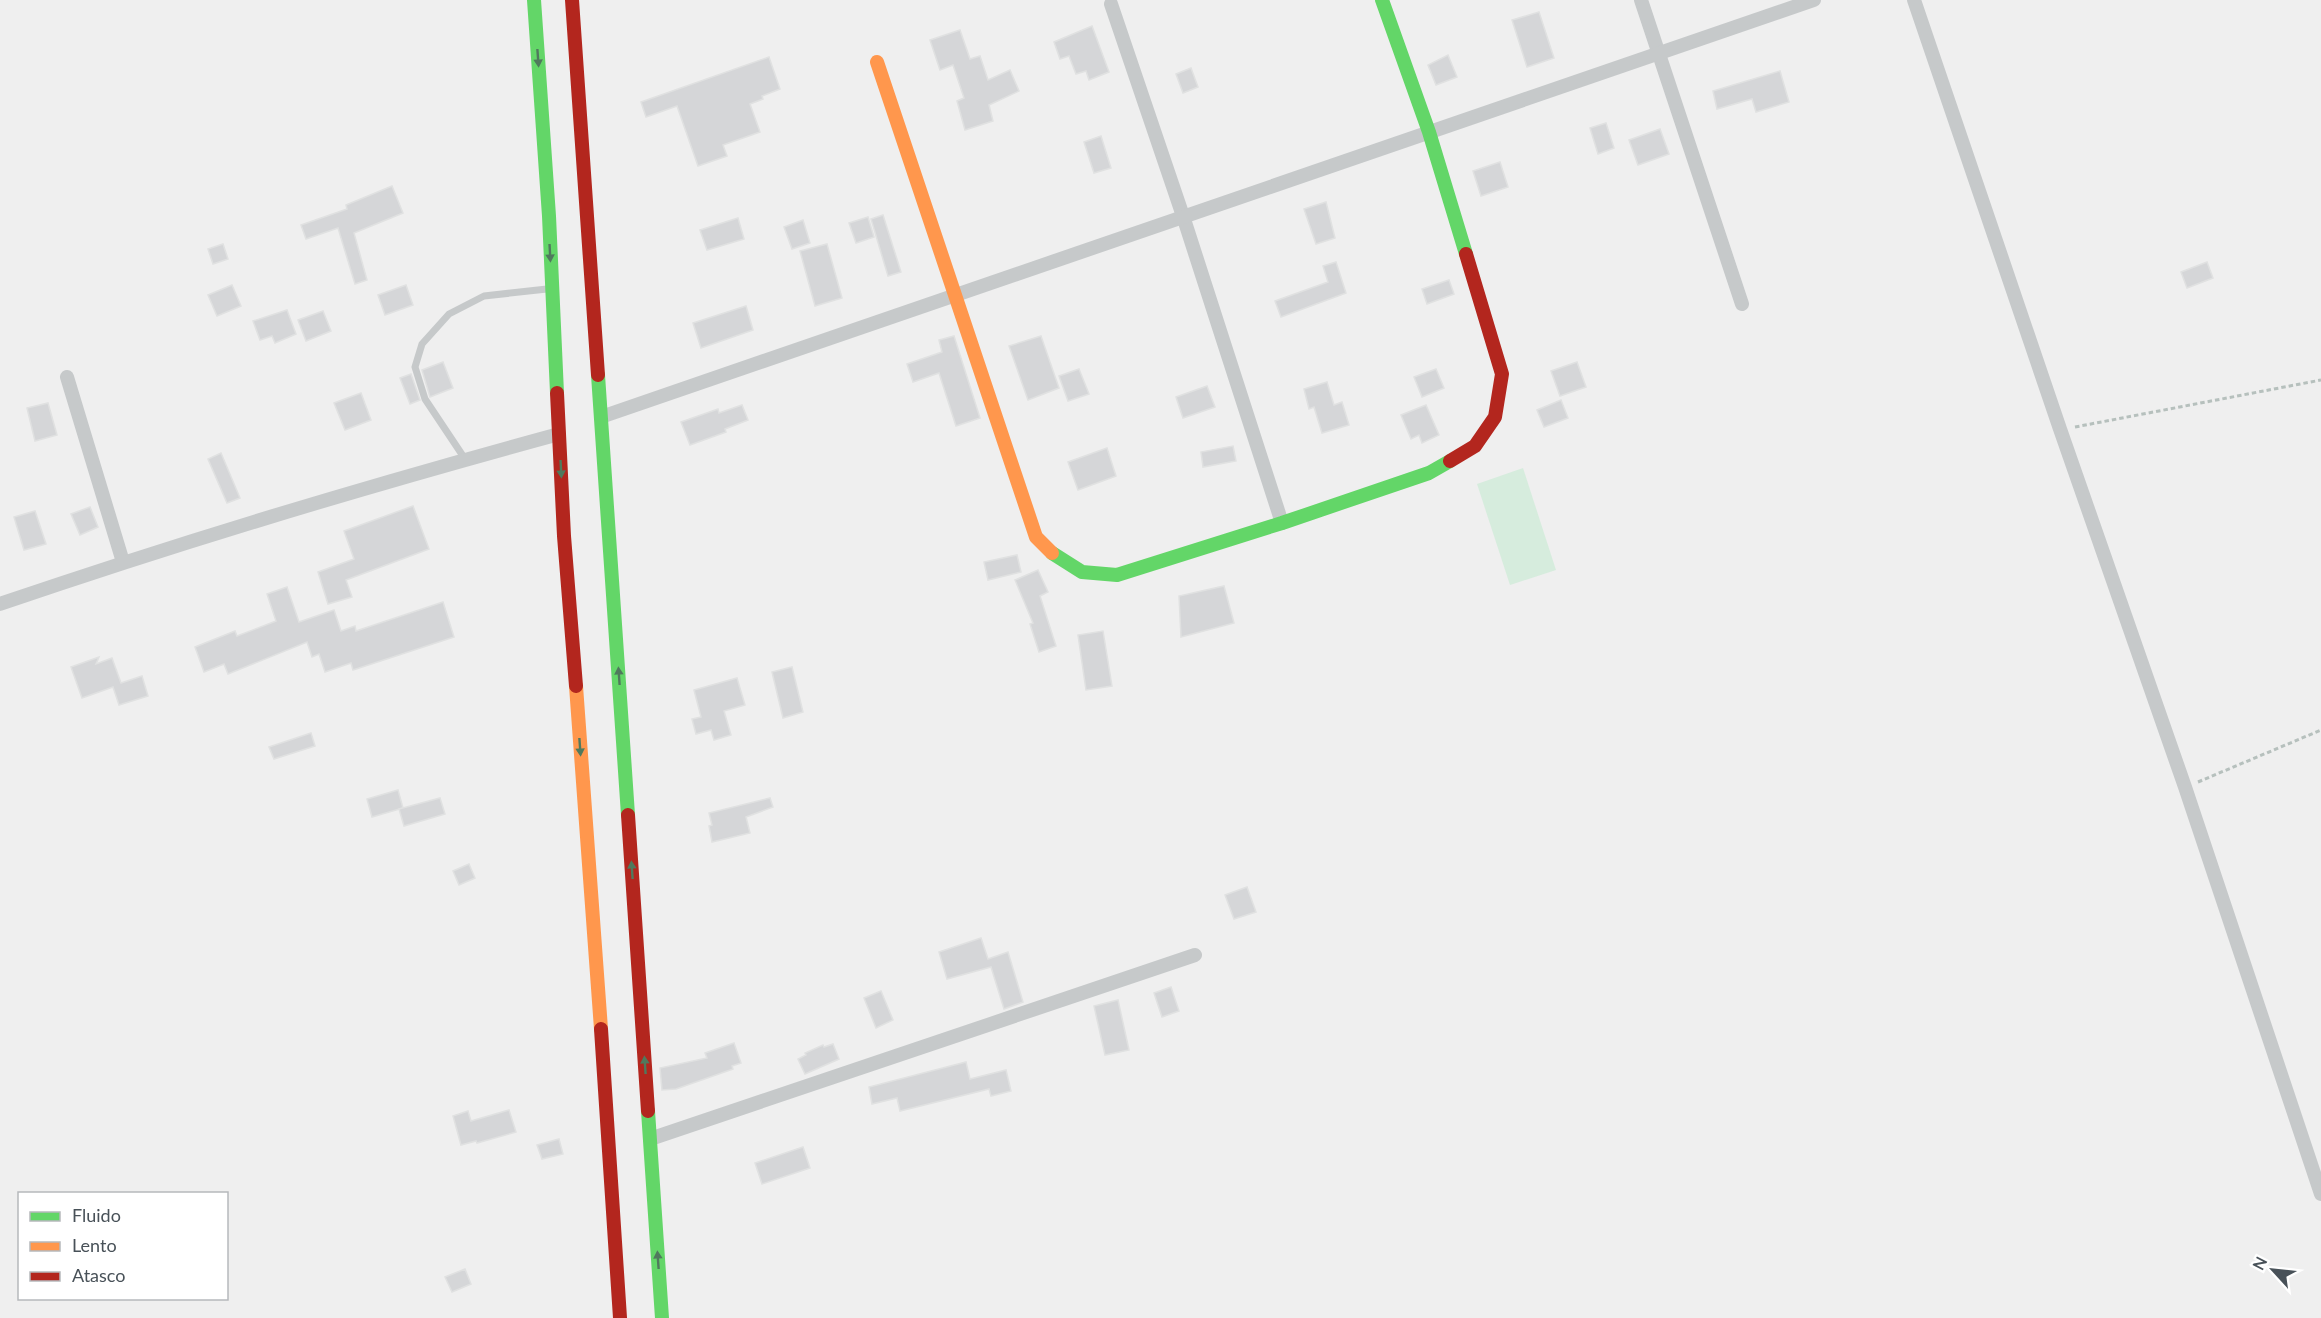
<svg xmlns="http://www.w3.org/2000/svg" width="2321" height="1318" font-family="Lato,sans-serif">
<rect width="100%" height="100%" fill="#efefef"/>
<polygon fill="#d6ecdd" points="1523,468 1556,570 1510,585 1477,484"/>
<g fill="#d5d6d8" stroke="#e0e1e1" stroke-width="1.5">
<polygon points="1539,12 1554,58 1527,67 1512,20"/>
<polygon points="1092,26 1109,72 1089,80 1086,71 1076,74 1069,56 1060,59 1054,42"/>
<polygon points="960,30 970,59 980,56 988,80 1010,70 1019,91 989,105 993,121 965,130 957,101 964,98 953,65 940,70 930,40"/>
<polygon points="1448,55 1457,77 1436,85 1428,65"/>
<polygon points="769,57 780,89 762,96 763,99 750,104 760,132 723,145 727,156 698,166 677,106 646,117 641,102"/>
<polygon points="1191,68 1198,87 1183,93 1176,74"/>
<polygon points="1780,71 1789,102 1756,112 1752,99 1717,109 1713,91"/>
<polygon points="1606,123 1614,148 1598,154 1590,128"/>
<polygon points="1660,129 1669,154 1638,165 1629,140"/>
<polygon points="1101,136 1111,168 1094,173 1084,142"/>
<polygon points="1500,162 1508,187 1481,196 1473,171"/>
<polygon points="392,186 403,213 354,233 367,280 355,284 338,228 306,239 301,225 347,209 346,205"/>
<polygon points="1326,202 1335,238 1316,244 1304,209"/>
<polygon points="883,215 901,272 888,276 871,219"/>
<polygon points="868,217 874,237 856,243 849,223"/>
<polygon points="738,218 744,239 707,250 700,230"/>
<polygon points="803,220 810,243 792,249 784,227"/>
<polygon points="223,244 228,259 213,264 208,249"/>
<polygon points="827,244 842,298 815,306 800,251"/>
<polygon points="1336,262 1346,293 1281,317 1275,301 1328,282 1323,266"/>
<polygon points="2207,262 2213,278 2187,288 2181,272"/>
<polygon points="1449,280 1454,294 1427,304 1422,289"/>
<polygon points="232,285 241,306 217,316 208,295"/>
<polygon points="406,285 413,305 385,315 378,295"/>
<polygon points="746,306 753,330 701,348 693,323"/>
<polygon points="287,310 296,334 275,343 272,336 260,340 253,321"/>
<polygon points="323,311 331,331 306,341 298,320"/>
<polygon points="954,336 980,418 956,426 939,373 913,382 907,364 942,352 939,340"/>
<polygon points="1041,336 1059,388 1028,400 1009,346"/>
<polygon points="443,362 453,388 430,397 422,370"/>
<polygon points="1577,362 1586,387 1560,396 1551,371"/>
<polygon points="1079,369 1089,394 1068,401 1059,376"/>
<polygon points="1436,369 1444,388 1422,397 1414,377"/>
<polygon points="411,374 420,400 410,404 400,378"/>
<polygon points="1327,382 1334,405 1342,402 1349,425 1322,433 1314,407 1309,409 1304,389"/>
<polygon points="1207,386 1215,407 1183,418 1176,397"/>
<polygon points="361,393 371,420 345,430 334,403"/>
<polygon points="1561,400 1568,418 1544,427 1537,410"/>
<polygon points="48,403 57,435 35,441 27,408"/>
<polygon points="742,405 748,420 725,429 726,432 690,445 681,422 718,409 719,413"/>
<polygon points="1426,405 1439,435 1422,443 1419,435 1411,439 1401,415"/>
<polygon points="1233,446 1236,461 1203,467 1201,452"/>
<polygon points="1107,448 1116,476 1078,490 1068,462"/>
<polygon points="221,453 240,498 227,503 208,459"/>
<polygon points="413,506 429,549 346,580 352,597 328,604 318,572 354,559 344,531"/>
<polygon points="90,507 98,527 80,535 71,514"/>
<polygon points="35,511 46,544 24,550 14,517"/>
<polygon points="1017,555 1021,572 988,580 984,562"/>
<polygon points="1038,570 1048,592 1040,596 1056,646 1039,652 1030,624 1033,623 1015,580"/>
<polygon points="1224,586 1234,623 1181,637 1179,596"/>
<polygon points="287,587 299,622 334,610 341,631 355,626 356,631 443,602 454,637 353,670 351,663 325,672 319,654 312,657 307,642 228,674 224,664 204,672 195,647 235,631 237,636 276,621 267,594"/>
<polygon points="1103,631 1112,686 1086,690 1078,635"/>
<polygon points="99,657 96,664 112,658 121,683 142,676 148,696 119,705 113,687 82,698 71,667"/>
<polygon points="792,667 803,712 783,718 772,672"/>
<polygon points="737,678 745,705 724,711 731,735 714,740 711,730 696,734 692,719 701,717 694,690"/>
<polygon points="311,733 315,746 274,759 269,747"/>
<polygon points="398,790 403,808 372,817 367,799"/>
<polygon points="440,798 445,814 404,826 399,809"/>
<polygon points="770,798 773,807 746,817 750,833 712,842 709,826 712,825 709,813"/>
<polygon points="469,864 475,878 459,885 453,871"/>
<polygon points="1247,887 1256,912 1234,919 1225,895"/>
<polygon points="981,938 988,959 1008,952 1023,1002 1004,1009 991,967 947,979 939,952"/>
<polygon points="1171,987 1179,1011 1162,1017 1154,993"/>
<polygon points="881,991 893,1020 876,1028 864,998"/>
<polygon points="1118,1000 1129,1050 1105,1055 1094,1006"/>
<polygon points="734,1043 741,1063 732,1066 733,1069 676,1089 662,1090 660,1068 707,1058 705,1053"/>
<polygon points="833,1044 839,1059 805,1074 798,1059 806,1055 805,1053 823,1045 824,1047"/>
<polygon points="966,1062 970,1079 1006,1070 1011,1091 991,1096 989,1089 900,1111 897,1098 872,1104 869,1087"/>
<polygon points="509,1110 516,1132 477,1143 476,1141 461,1145 453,1116 468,1111 471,1121"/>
<polygon points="559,1139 563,1154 542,1159 537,1145"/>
<polygon points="803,1147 810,1168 762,1184 755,1163"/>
<polygon points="465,1269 471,1284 452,1292 445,1277"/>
</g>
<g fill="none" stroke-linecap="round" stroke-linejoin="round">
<g stroke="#b6c0bd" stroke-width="3" stroke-dasharray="4.5 3" stroke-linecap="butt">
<polyline points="2075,427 2321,380"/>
<polyline points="2198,782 2321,730"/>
</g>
<polyline stroke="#c6c9ca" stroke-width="7" points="465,459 425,399 415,367 422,344 449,314 484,296 547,289"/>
<g stroke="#c6c9ca" stroke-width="14">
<polyline points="1641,0 1742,304"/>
<polyline points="1914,0 2060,429 2185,787 2321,1194"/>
<polyline points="1111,4 1183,216 1282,523"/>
<polyline points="67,377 123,562"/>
<polyline points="601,417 1814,0"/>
<path d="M 0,604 C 184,541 371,485 559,434"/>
<polyline points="650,1139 1195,955"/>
</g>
<g stroke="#63d668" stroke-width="14">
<polyline points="534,0 549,216 557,393"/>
<polyline points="1382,0 1429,132 1466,254"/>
<polyline points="598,375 628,815"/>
<polyline points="1052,553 1082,572 1117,575 1282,523 1429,473 1450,461"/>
<polyline points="648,1111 662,1318"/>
</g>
<g stroke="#ff974d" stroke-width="14">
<polyline points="877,62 1036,537 1052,553"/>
<polyline points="576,686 601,1029"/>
</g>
<g stroke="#b3261e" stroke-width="14">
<polyline points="572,0 598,375"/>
<polyline points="557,393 564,536 576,686"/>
<polyline points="1450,461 1475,446 1495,417 1502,374 1466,254"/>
<polyline points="628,815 648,1111"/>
<polyline points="601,1029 620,1318"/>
</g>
</g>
<defs><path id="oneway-solid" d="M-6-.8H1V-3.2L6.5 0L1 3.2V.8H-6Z" transform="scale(1.5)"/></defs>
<g fill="#50795d">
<use href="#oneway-solid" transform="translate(538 58) rotate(86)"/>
<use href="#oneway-solid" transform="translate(550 253) rotate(87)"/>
<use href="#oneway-solid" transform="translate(561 469) rotate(87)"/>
<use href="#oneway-solid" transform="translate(619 676) rotate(-94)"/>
<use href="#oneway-solid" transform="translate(580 747) rotate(86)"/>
<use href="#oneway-solid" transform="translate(632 870) rotate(-94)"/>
<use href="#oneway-solid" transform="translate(645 1065) rotate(-94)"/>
<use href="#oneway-solid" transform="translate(658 1260) rotate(-94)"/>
</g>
<rect x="18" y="1192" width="210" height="108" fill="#ffffff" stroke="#b6b9bc" stroke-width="1.5"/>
<rect x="30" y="1212" width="30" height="9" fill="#63d668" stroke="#b6b9bc" stroke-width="1.5"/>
<text x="72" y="1222" font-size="18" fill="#485158">Fluido</text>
<rect x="30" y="1242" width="30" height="9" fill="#ff974d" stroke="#b6b9bc" stroke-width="1.5"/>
<text x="72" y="1252" font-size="18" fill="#485158">Lento</text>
<rect x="30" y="1272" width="30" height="9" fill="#b3261e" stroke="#b6b9bc" stroke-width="1.5"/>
<text x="72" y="1282" font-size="18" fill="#485158">Atasco</text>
<g transform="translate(2273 1270) rotate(297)" stroke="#ffffff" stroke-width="4.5" paint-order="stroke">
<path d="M0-4.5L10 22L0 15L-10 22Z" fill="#485158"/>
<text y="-9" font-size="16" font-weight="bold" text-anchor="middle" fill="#485158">N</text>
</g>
</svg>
